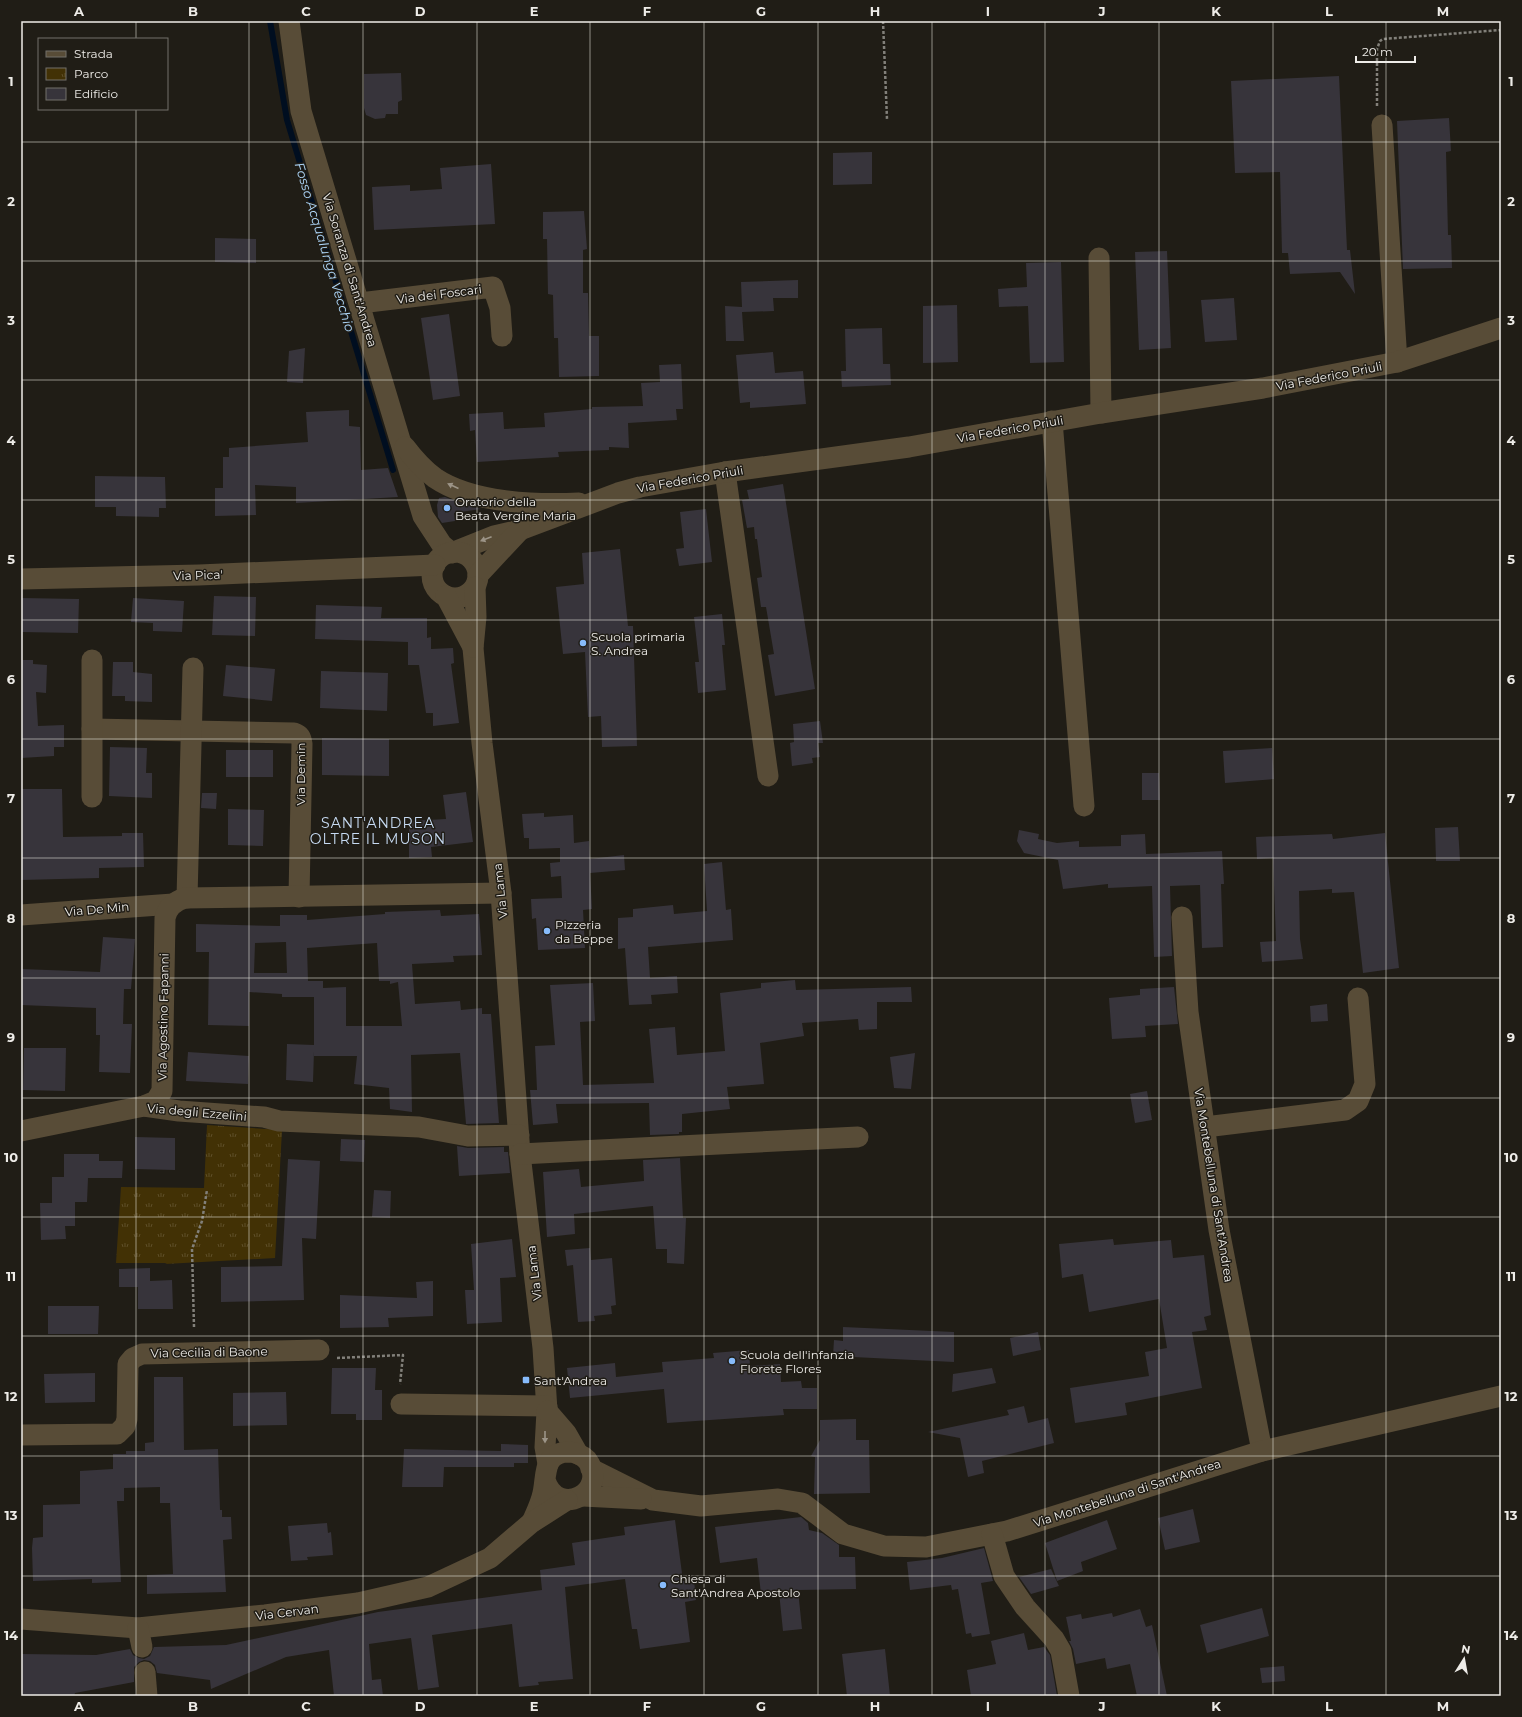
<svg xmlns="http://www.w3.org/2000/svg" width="1522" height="1717" font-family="Montserrat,sans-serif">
<defs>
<pattern id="park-tufts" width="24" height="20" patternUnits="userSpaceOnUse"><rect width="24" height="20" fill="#423105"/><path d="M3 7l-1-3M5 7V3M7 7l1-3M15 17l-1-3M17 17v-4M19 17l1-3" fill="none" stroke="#5e4f29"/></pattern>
</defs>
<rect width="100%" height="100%" fill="#201d16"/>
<polygon fill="url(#park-tufts)" points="207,1125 282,1130 275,1258 165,1264 167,1263 116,1263 121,1187 204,1188"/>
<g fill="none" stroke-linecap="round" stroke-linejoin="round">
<polyline stroke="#000e20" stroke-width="6" points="270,21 287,120 393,470"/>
</g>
<g fill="#37343b" fill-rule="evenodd">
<polygon points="401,73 402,100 398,102 398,114 386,114 385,118 375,119 366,115 364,108 364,74"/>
<polygon points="1339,76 1347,250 1350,250 1355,294 1340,272 1290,274 1288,253 1282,253 1280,172 1235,173 1231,81"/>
<polygon points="1449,118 1451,151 1446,152 1448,235 1451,235 1452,268 1403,269 1397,121"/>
<polygon points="872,152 872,184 833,185 833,153"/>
<polygon points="491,164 495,224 374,230 372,187 410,185 410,191 442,189 440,168"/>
<polygon points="584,211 587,249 583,250 583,293 588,293 589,336 599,336 599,376 559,377 558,338 554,338 553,295 548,294 547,239 543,239 543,212"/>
<polygon points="215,238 256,239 256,263 215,262"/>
<polygon points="1167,251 1171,348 1139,350 1135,252"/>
<polygon points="1061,262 1064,362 1030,363 1028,306 999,307 998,289 1027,287 1026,263"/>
<polygon points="798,280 798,298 773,298 774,311 742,312 744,341 726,341 725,306 742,307 741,282"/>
<polygon points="1234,298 1237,340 1205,342 1201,300"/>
<polygon points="957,305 958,362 923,363 923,306"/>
<polygon points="449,314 460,396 433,400 421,318"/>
<polygon points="882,328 883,364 890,364 891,385 842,387 841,371 846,371 845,329"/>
<polygon points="305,348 303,383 287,382 289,351"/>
<polygon points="773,352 775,373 803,371 806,404 750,408 750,402 740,403 736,355"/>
<polygon points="681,364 683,409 676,409 677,420 628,423 629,448 609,447 609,450 558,452 559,457 477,462 475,430 470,431 469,414 503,412 504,429 545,427 544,413 592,409 592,407 643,406 641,383 660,382 659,365"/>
<polygon points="349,410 349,426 360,427 361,470 388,468 398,497 296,503 296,487 255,485 256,515 215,516 215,488 223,488 223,457 229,457 229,448 308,442 306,412"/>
<polygon points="95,476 165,477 166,508 159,508 159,517 116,516 116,507 95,507"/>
<polygon points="783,484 815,689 775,696 768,655 774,654 766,607 761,607 757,578 762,577 757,539 755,539 754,527 747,528 742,500 749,499 747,490"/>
<polygon points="445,497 463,504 481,509 454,513 455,521 442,523 438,517 437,505 439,498"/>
<polygon points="706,509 712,562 679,566 676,549 684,548 680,512"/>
<polygon points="620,549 628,626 633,626 637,746 602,747 601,716 588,717 585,652 563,654 556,587 584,584 582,553"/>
<polygon points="214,596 256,597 255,636 212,635"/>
<polygon points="21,598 79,599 78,633 21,632"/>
<polygon points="133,598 184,601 182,632 153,631 153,623 131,622"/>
<polygon points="316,605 382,607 381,618 427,618 427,638 431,637 431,649 453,648 454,663 451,664 459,723 433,726 433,713 426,713 419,665 408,665 408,642 315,639"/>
<polygon points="722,614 725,645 722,645 726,690 698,693 695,662 699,662 694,617"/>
<polygon points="21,660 33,660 33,664 47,665 46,693 36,692 38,726 64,725 64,747 54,747 54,756 21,758"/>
<polygon points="113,662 133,662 133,672 152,674 152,702 125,701 125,696 112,696"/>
<polygon points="226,665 275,669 272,701 223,696"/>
<polygon points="321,671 388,673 387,711 320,708"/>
<polygon points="820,721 823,743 818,743 820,757 812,758 813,763 792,766 790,743 794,742 793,724"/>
<polygon points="322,738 389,739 389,776 322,775"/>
<polygon points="110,747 147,748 146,773 152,773 152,798 109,796"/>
<polygon points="1272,748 1274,779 1225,783 1223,751"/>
<rect x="226" y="750" width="47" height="27"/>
<polygon points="1142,773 1159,773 1160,800 1142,800"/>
<polygon points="21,789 62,789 63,837 122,836 122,833 143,833 144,867 99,868 99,878 21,880"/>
<polygon points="466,792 473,842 431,847 432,857 409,858 409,821 446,819 443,795"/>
<polygon points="202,793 217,793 216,809 201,808"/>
<polygon points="228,809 264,810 263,846 228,845"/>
<polygon points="544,813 544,817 573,815 574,843 589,841 590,859 624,855 625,870 590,873 592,909 583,910 585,948 538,950 536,918 532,919 531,899 562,898 561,876 551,877 550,863 560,862 560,848 529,849 529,838 524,838 522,814"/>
<polygon points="1458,827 1460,861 1436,861 1435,828"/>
<polygon points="1019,830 1039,834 1038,839 1057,843 1079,841 1079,847 1121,846 1121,835 1145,834 1146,854 1222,851 1224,884 1221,884 1223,947 1202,948 1200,885 1170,886 1172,956 1154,957 1152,886 1108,888 1108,884 1063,889 1058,860 1024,853 1017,841"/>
<polygon points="1385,833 1399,968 1363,973 1354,892 1332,893 1332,889 1299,891 1300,939 1303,959 1262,962 1260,942 1276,941 1273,858 1257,859 1256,837 1332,834 1333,839"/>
<polygon points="722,862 726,910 731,909 733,940 648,947 650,978 677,976 678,993 651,995 652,1004 629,1005 625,948 618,949 618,918 633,917 633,909 673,905 674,914 707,911 704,864"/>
<path d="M 440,910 L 441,916 L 479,914 L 482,955 L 453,956 L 454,962 L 412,964 L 415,1004 L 460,1001 L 461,1010 L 482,1008 L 482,1014 L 491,1014 L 499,1123 L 466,1124 L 460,1053 L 411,1055 L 412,1112 L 390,1109 L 389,1088 L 354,1084 L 357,1056 L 314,1056 L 314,1051 L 313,1082 L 286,1080 L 287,1044 L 314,1045 L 314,997 L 282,997 L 282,994 L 249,992 L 249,1026 L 208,1025 L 209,952 L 196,952 L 196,924 L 280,926 L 280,915 L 307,915 L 307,920 L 385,914 L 385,912 ZM 286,942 L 287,973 L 254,973 L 255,943 ZM 377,943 L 379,981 L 390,981 L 390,984 L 398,982 L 402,1026 L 346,1026 L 346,987 L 323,988 L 323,981 L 308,981 L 307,948 Z"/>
<polygon points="103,937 135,939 131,989 124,989 123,1024 132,1024 130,1073 99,1072 100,1035 96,1035 96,1008 21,1005 21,969 100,972"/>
<polygon points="795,980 796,990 911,987 912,1002 877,1002 877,1029 859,1030 858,1019 802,1023 804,1036 760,1043 764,1084 727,1087 730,1109 682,1114 682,1132 679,1132 679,1134 650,1135 649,1103 556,1104 558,1123 533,1125 530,1090 537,1090 535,1046 555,1045 550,985 593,983 595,1021 580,1022 583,1085 654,1083 649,1029 675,1027 677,1055 725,1051 720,993 761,988 761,983"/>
<polygon points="1174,987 1178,1024 1145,1026 1146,1037 1112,1039 1109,998 1140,995 1140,989"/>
<polygon points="1327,1004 1328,1021 1311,1022 1310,1006"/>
<polygon points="24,1048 66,1048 65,1091 23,1090"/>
<polygon points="188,1052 249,1056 248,1084 186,1081"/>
<polygon points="915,1053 911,1089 894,1088 890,1057"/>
<polygon points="1147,1091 1152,1120 1135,1123 1130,1094"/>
<polygon points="135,1137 175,1138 175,1170 135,1169"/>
<polygon points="341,1139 365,1140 364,1162 340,1161"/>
<polygon points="457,1146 468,1148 504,1147 504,1152 508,1152 510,1173 459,1176"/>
<polygon points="64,1154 99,1154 99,1161 123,1161 122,1178 88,1178 87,1202 75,1202 75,1226 65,1226 66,1239 41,1240 40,1203 52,1203 52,1177 64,1177"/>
<polygon points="680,1158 683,1218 686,1218 684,1264 667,1263 667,1249 656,1249 653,1206 574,1214 575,1234 547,1237 543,1172 579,1169 581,1187 644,1181 643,1160"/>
<polygon points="288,1159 320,1161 316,1239 302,1238 304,1300 221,1302 221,1267 282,1266"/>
<polygon points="374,1190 391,1191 390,1218 372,1217"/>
<polygon points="512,1239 516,1277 500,1278 502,1322 467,1324 465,1290 474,1290 471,1244"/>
<polygon points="1113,1239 1114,1245 1171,1240 1173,1258 1204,1255 1211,1315 1204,1317 1207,1330 1192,1332 1202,1388 1125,1403 1127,1415 1075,1423 1070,1388 1149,1376 1145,1352 1167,1348 1159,1299 1089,1312 1083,1274 1062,1278 1059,1244"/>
<polygon points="590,1248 591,1260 612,1258 616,1305 611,1306 612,1314 594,1316 595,1321 578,1322 573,1265 567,1266 565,1250"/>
<polygon points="150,1268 150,1281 172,1280 173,1309 138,1309 138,1287 119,1287 119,1269"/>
<polygon points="433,1281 433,1316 388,1318 389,1327 340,1328 340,1295 417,1298 416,1282"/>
<polygon points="48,1306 99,1306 98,1334 48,1334"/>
<polygon points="843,1327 954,1332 954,1362 833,1356 834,1340 843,1341"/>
<polygon points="1038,1332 1041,1350 1013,1356 1010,1338"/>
<polygon points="749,1350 750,1366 780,1364 781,1382 801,1381 802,1388 817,1388 817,1409 783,1409 784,1415 667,1423 664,1389 570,1398 567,1368 615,1363 616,1377 663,1372 662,1362 714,1358 713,1353"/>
<polygon points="332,1368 376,1368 375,1390 382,1390 382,1420 356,1420 356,1414 331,1414"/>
<polygon points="992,1368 996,1383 952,1392 953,1374"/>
<polygon points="95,1373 95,1402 45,1403 44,1374"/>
<polygon points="154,1377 183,1377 184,1450 218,1449 220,1510 222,1510 222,1517 231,1517 232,1539 223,1540 226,1592 147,1594 147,1575 173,1574 170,1503 160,1503 160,1487 124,1488 124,1501 117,1501 121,1582 92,1583 92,1579 33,1581 32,1548 33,1538 43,1537 43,1505 80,1504 80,1471 113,1469 113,1454 126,1454 126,1451 145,1451 145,1443 154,1442"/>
<polygon points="286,1392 287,1425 233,1426 233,1393"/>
<polygon points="1024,1406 1028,1423 1048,1418 1054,1443 982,1461 984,1473 968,1477 960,1438 928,1432 1009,1415 1007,1410"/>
<polygon points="856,1419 856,1440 869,1440 870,1493 814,1494 815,1457 811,1456 820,1440 820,1420"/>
<polygon points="501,1444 528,1445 528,1463 514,1463 514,1467 444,1467 443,1487 402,1487 404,1449 501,1451"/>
<polygon points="1193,1509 1200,1542 1165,1550 1158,1518"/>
<polygon points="801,1517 808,1523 809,1530 822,1533 839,1545 839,1557 855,1557 856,1589 798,1590 802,1629 783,1631 779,1592 761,1594 757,1558 720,1563 715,1527"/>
<polygon points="675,1520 683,1581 694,1580 696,1600 685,1602 690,1642 640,1649 637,1629 632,1629 625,1579 565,1587 573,1679 538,1682 539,1685 519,1687 512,1624 432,1635 439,1687 418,1690 411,1638 369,1644 372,1680 381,1679 383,1696 334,1696 329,1650 286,1657 211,1689 210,1680 157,1673 155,1665 150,1661 144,1660 139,1662 134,1667 134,1682 75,1693 74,1696 21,1696 21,1654 96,1655 130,1649 133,1655 139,1658 144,1659 150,1656 154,1647 226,1645 378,1612 542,1590 540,1570 575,1565 572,1543 625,1535 624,1527"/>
<polygon points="1107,1520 1117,1549 1081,1562 1083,1571 1057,1581 1045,1543"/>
<polygon points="327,1523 328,1533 331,1532 333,1555 307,1557 308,1560 291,1561 288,1526"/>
<polygon points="984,1548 993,1581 981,1583 990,1634 972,1637 971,1633 966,1634 958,1589 952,1590 951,1585 910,1590 907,1562 942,1558"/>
<polygon points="1051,1569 1059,1586 1031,1594 1019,1577"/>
<polygon points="1262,1608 1269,1636 1207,1653 1200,1625"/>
<polygon points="1140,1609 1146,1627 1152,1625 1167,1696 1137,1696 1130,1664 1107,1669 1105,1658 1076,1664 1073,1649 1069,1641 1071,1641 1066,1617 1081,1614 1082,1619 1112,1613 1113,1617"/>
<polygon points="1024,1633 1028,1650 1044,1647 1050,1655 1057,1696 971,1696 967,1670 996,1664 991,1641"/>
<polygon points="885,1649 890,1696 847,1696 842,1654"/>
<polygon points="1284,1666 1285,1681 1262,1683 1260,1668"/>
</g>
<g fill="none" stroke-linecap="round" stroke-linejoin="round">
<g stroke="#82807a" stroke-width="2.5" stroke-dasharray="3 2" stroke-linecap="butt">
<polyline points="883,21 887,119"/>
<polyline points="1377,106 1377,49 1380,41 1383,39 1501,30"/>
<polyline points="194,1327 192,1249 202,1221 207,1190"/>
<polyline points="337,1358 403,1355 400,1384"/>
</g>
<g stroke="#584c37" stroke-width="21">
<polyline points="289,21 301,111 400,440 423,516 442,545 452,553"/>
<polyline points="1382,125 1397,362"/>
<polyline points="1099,258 1101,413"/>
<polyline points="360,303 493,287 500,308 502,336"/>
<polyline points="1052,421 1084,806"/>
<path d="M 405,447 C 414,459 423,469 435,478 C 472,503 536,505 579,503"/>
<polyline points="725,472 768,776"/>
<polyline points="454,552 494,536 520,530 618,493 640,487 725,472 909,447 1101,413 1263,388 1397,362 1501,328"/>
<circle cx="455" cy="575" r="23"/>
<polyline points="478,575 520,530"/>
<polyline points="21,579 199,575 435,565"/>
<polyline points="475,587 476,617 473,648 482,743 501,893 520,1154 543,1348 547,1411 545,1447 548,1464"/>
<polyline points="446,596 473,647"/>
<path d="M 92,729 L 294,733 C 300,735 301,737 302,744 L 299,897"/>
<polyline points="92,797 92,660"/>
<polyline points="187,898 193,668"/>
<polyline points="21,915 173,904"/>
<polyline points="1182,917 1188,1012 1219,1230 1262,1451"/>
<path d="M 144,1106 L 156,1101 L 162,1091 L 165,918 C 167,908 175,901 185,898 L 501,893"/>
<polyline points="1205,1127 1345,1110 1358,1101 1365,1084 1358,998"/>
<polyline points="21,1131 144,1106 179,1111 264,1117 279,1121 419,1127 468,1136 519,1135"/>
<polyline points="520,1154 858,1137"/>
<polyline points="401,1404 547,1406"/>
<polyline points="547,1411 566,1433 578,1454"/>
<polyline points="21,1435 117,1434 125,1426 127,1419 128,1364 133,1358 142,1354 319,1350"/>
<polyline points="591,1469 653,1500 701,1506 778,1499 802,1503 843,1534 884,1546 926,1547 1007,1531 1262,1451 1501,1396"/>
<polyline points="583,1496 641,1499"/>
<path d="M 532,1522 C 536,1513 541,1503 543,1493 C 547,1476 542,1453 568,1452 C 575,1452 582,1455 587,1460 C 610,1491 558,1520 545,1480"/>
<polyline points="992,1534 1004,1576 1025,1607 1054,1639 1061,1651 1069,1696"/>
<polyline points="21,1619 138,1628 265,1615 358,1603 428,1587 490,1558 531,1523 567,1500"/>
<polyline points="138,1628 142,1647"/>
<polyline points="145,1672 147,1696"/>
</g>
</g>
<defs><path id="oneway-solid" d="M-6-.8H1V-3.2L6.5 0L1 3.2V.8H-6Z"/></defs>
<g fill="#9c9487">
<use href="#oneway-solid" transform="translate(453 486) rotate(-156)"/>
<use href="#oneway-solid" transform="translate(486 539) rotate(159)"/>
<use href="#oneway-solid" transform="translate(545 1437) rotate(90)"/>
</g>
<path fill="none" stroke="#eeece8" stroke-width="1" stroke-opacity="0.55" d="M 136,21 L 136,39M 249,21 L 249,1696M 363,21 L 363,1696M 477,21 L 477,1696M 590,21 L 590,1696M 704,21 L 704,1696M 818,21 L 818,1696M 932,21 L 932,1696M 1045,21 L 1045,1696M 1159,21 L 1159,1696M 1273,21 L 1273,1696M 1386,21 L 1386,1696M 136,109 L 136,1696M 21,142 L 1501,142M 21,261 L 1501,261M 21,380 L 1501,380M 21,500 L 1501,500M 21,620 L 1501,620M 21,739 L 1501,739M 21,858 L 1501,858M 21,978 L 1501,978M 21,1098 L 1501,1098M 21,1217 L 1501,1217M 21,1336 L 1501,1336M 21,1456 L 1501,1456M 21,1576 L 1501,1576"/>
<g fill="#87bbfb" stroke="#201d16" stroke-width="1.5">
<circle cx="447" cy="508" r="4"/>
<circle cx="583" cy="643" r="4"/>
<circle cx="547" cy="931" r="4"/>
<circle cx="732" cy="1361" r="4"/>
<rect x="522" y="1376" width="8" height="8" rx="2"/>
<circle cx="663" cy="1585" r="4"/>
</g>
<g text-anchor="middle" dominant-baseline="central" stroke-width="3" stroke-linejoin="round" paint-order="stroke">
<g font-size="12" fill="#eeece8" stroke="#201d16">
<text transform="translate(350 270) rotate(73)">Via Soranza di Sant'Andrea</text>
<text transform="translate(439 294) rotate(-7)">Via dei Foscari</text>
<text transform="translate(1329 376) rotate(-11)">Via Federico Priuli</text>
<text transform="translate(1010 429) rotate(-10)">Via Federico Priuli</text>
<text transform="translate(690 479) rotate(-10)">Via Federico Priuli</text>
<text transform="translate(198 575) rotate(-2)">Via Pica'</text>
<text transform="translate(300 774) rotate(-90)">Via Demin</text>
<text transform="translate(500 891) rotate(-96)">Via Lama</text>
<text transform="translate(97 909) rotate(-5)">Via De Min</text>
<text transform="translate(163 1017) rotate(-89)">Via Agostino Fapanni</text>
<text transform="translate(197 1112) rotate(5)">Via degli Ezzelini</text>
<text transform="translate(1214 1185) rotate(81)">Via Montebelluna di Sant'Andrea</text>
<text transform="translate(534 1273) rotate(-97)">Via Lama</text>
<text transform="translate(209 1352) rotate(-1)">Via Cecilia di Baone</text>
<text transform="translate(1127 1493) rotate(-18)">Via Montebelluna di Sant'Andrea</text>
<text transform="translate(287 1612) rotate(-7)">Via Cervan</text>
</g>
<g font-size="12" fill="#eeece8" stroke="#201d16" text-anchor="start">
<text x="455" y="501">Oratorio della<tspan x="455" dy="14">Beata Vergine Maria</tspan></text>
<text x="591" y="636">Scuola primaria<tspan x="591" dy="14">S. Andrea</tspan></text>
<text x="555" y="924">Pizzeria<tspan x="555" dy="14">da Beppe</tspan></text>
<text x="740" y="1354">Scuola dell'infanzia<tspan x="740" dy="14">Florete Flores</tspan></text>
<text x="534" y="1380">Sant'Andrea</text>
<text x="671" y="1578">Chiesa di<tspan x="671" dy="14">Sant'Andrea Apostolo</tspan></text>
</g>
<g font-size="13" font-style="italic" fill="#afd9fd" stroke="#201d16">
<text transform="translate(325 247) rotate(73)">Fosso Acqualunga Vecchio</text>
</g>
<g font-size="14" letter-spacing="1" fill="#c7dbf3" stroke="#201d16">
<text x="378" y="823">SANT'ANDREA<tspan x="378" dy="16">OLTRE IL MUSON</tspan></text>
</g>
</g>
<rect width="1522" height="1717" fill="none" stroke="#201d16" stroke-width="44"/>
<rect x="38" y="38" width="130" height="72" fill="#201d16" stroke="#72706a"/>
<rect x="46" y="51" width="20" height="6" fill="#584c37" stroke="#72706a"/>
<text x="74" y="58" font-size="12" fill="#eeece8">Strada</text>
<rect x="46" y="68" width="20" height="12" fill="url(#park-tufts)" stroke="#72706a"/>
<text x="74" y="78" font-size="12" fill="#eeece8">Parco</text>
<rect x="46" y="88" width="20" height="12" fill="#37343b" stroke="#72706a"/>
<text x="74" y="98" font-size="12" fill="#eeece8">Edificio</text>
<g transform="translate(1464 1659) rotate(11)" stroke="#201d16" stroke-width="3" paint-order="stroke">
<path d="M0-3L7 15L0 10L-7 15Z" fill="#eeece8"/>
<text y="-6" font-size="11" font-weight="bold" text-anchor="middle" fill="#eeece8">N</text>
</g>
<path d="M1356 56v6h59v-6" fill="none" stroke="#eeece8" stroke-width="2"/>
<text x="1362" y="56" font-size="12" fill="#eeece8" stroke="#201d16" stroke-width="3" paint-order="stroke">20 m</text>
<rect x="22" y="22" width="1478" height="1673" fill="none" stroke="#eeece8" stroke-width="1.5"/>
<g font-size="13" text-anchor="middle" font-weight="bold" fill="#eeece8">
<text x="79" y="16">A</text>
<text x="193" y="16">B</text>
<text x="306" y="16">C</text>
<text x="420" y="16">D</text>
<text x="534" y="16">E</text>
<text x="647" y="16">F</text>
<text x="761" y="16">G</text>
<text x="875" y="16">H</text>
<text x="988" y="16">I</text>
<text x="1102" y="16">J</text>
<text x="1216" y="16">K</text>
<text x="1329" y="16">L</text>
<text x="1443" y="16">M</text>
<text x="11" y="86">1</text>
<text x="1511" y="86">1</text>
<text x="11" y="206">2</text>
<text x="1511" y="206">2</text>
<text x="11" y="325">3</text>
<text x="1511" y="325">3</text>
<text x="11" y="445">4</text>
<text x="1511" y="445">4</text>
<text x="11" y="564">5</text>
<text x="1511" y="564">5</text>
<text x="11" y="684">6</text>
<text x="1511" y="684">6</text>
<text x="11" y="803">7</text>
<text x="1511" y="803">7</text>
<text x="11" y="923">8</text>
<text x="1511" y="923">8</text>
<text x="11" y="1042">9</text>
<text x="1511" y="1042">9</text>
<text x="11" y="1162">10</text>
<text x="1511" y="1162">10</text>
<text x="11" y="1281">11</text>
<text x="1511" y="1281">11</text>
<text x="11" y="1401">12</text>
<text x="1511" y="1401">12</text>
<text x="11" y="1520">13</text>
<text x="1511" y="1520">13</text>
<text x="11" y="1640">14</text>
<text x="1511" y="1640">14</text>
<text x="79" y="1711">A</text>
<text x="193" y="1711">B</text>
<text x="306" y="1711">C</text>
<text x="420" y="1711">D</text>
<text x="534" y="1711">E</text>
<text x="647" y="1711">F</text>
<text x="761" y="1711">G</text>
<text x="875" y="1711">H</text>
<text x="988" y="1711">I</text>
<text x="1102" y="1711">J</text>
<text x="1216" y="1711">K</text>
<text x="1329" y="1711">L</text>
<text x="1443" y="1711">M</text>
</g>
</svg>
